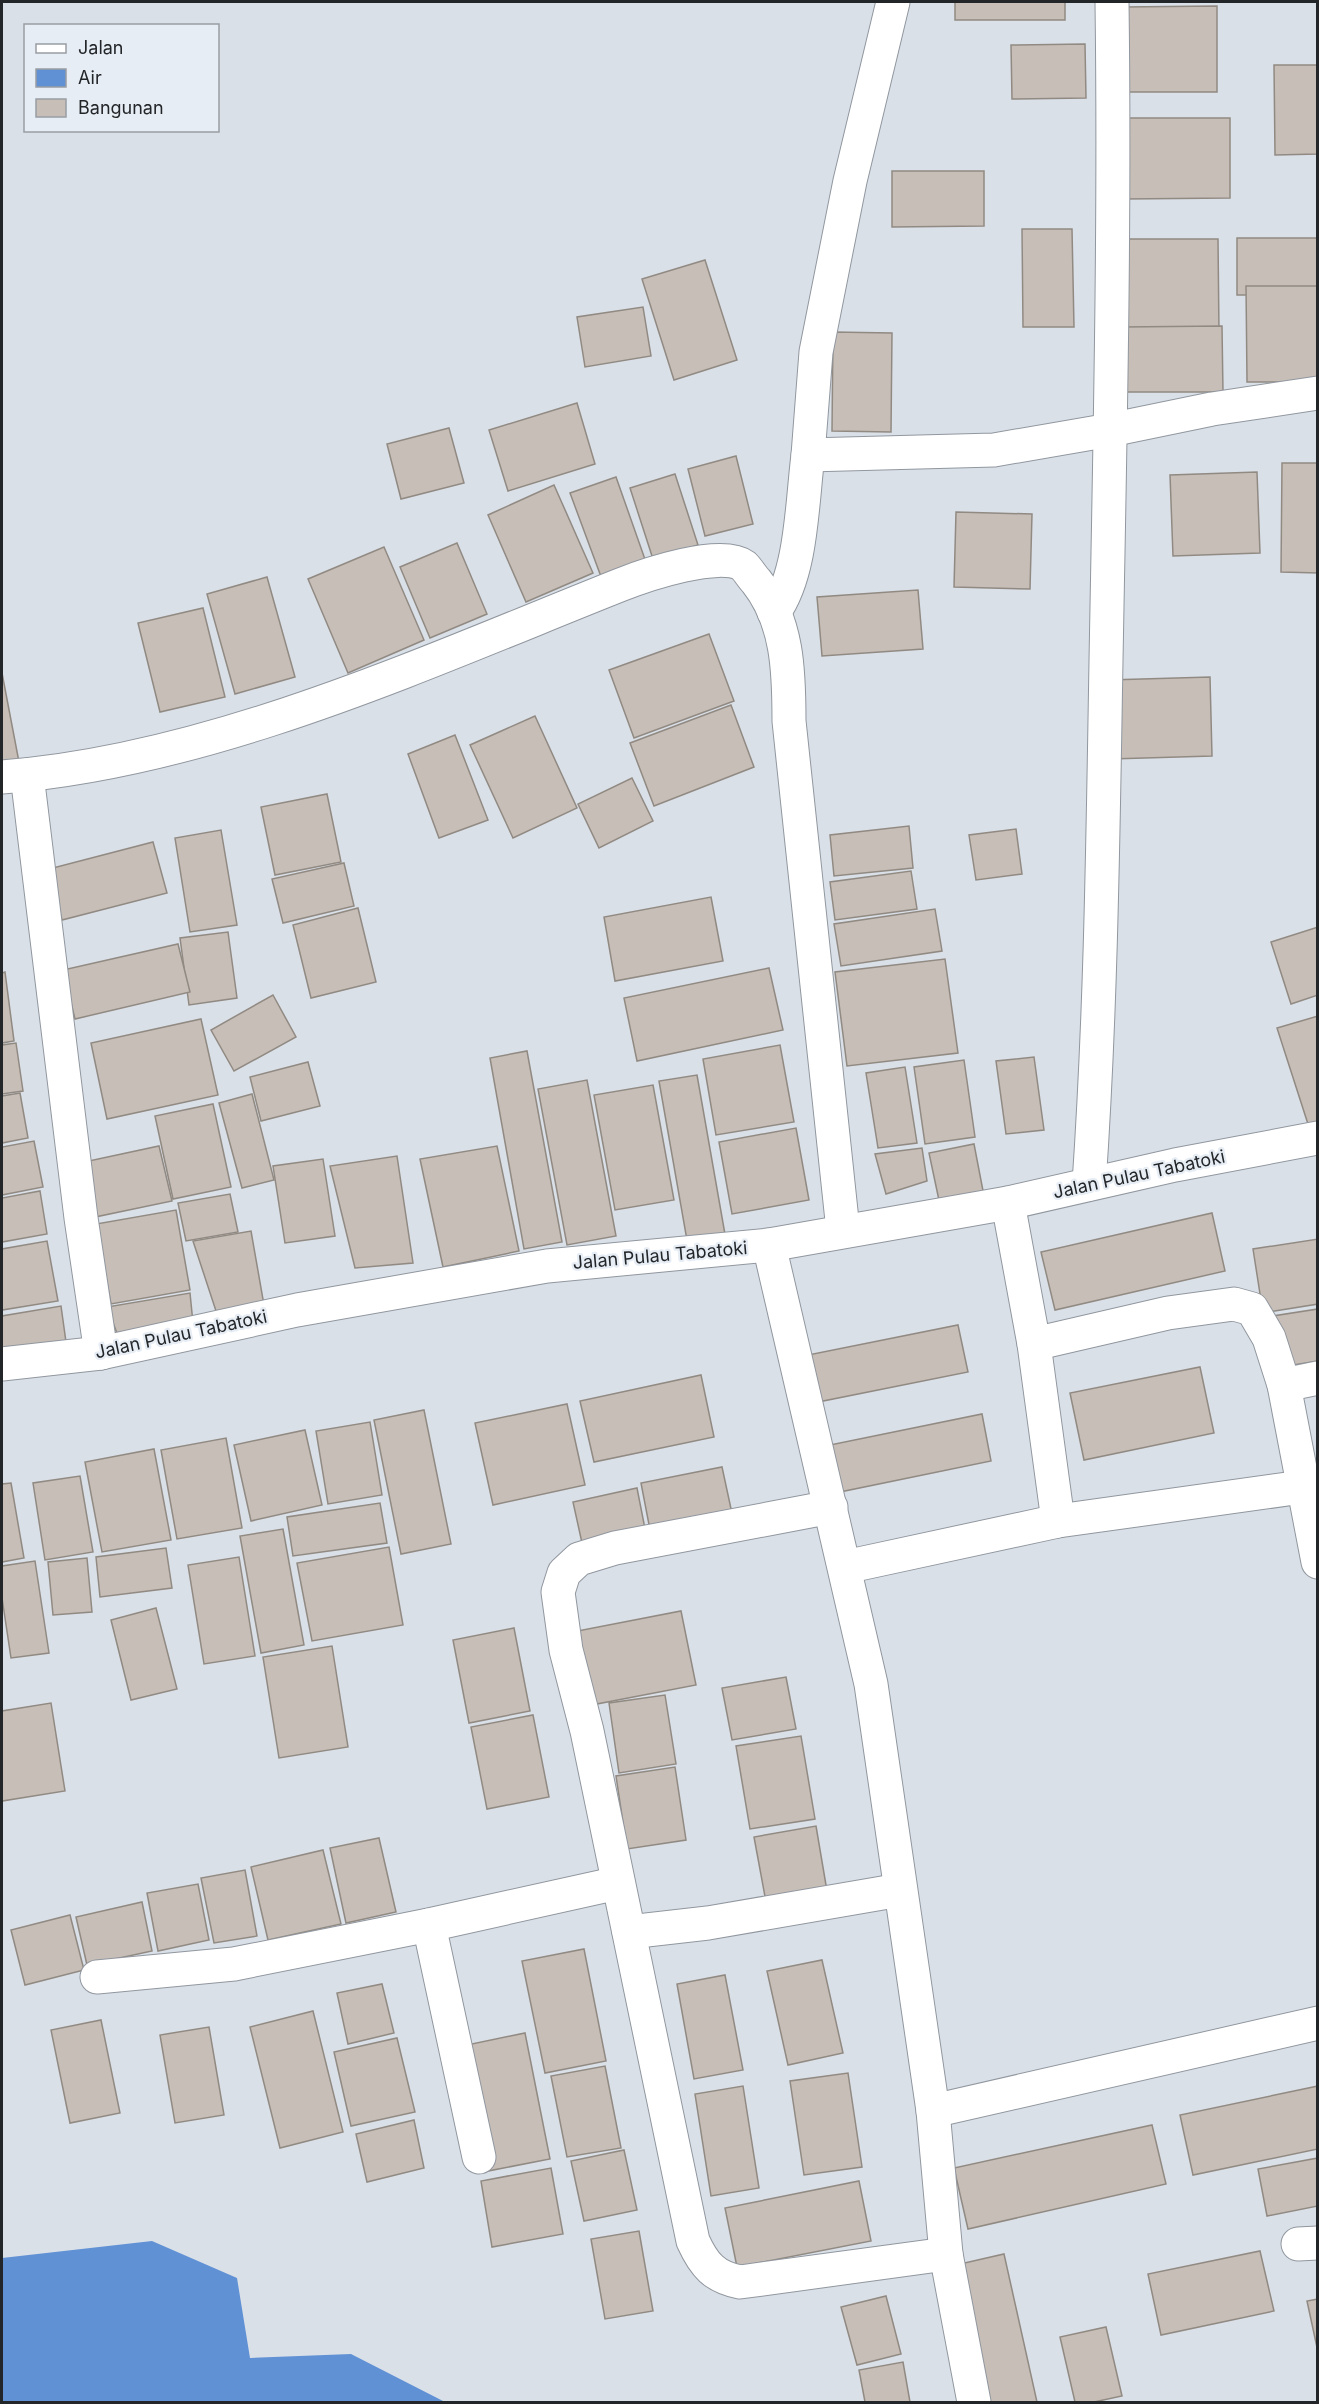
<svg xmlns="http://www.w3.org/2000/svg" width="1319" height="2404" font-family="Inter,sans-serif">
<rect width="100%" height="100%" fill="#dae0e8"/>
<polygon fill="#6191d5" points="152,2241 237,2278 250,2358 351,2354 445,2402 2,2402 2,2258"/>
<g fill="#c6beb7" stroke="#918a83" stroke-width="1.5">
<rect x="955" y="2" width="110" height="18"/>
<polygon points="1217,6 1217,92 1123,92 1122,7"/>
<polygon points="1085,44 1086,98 1012,99 1011,45"/>
<polygon points="1274,65 1318,65 1318,154 1275,155"/>
<polygon points="1124,118 1230,118 1230,198 1125,199"/>
<polygon points="892,171 984,171 984,226 892,227"/>
<polygon points="1022,229 1072,229 1074,327 1023,327"/>
<rect x="1237" y="238" width="81" height="57"/>
<polygon points="1116,239 1218,239 1219,333 1118,334"/>
<polygon points="705,260 737,360 674,380 642,279"/>
<polygon points="1246,286 1317,286 1318,382 1247,382"/>
<polygon points="643,307 651,356 585,367 577,317"/>
<polygon points="1222,326 1223,392 1122,392 1122,327"/>
<polygon points="833,332 892,333 891,432 832,431"/>
<polygon points="577,403 595,464 508,491 489,430"/>
<polygon points="449,428 464,483 401,499 387,444"/>
<polygon points="736,456 753,524 705,536 688,469"/>
<polygon points="1282,463 1318,463 1318,573 1281,572"/>
<polygon points="1257,472 1260,553 1173,556 1170,475"/>
<polygon points="675,474 698,545 653,559 630,488"/>
<polygon points="616,477 647,565 603,582 570,493"/>
<polygon points="554,485 593,573 526,602 488,515"/>
<polygon points="956,512 1032,514 1030,589 954,587"/>
<polygon points="457,543 487,614 430,638 400,567"/>
<polygon points="384,547 424,640 348,673 308,579"/>
<polygon points="267,577 295,677 235,694 207,594"/>
<polygon points="918,590 923,649 822,656 817,597"/>
<polygon points="203,608 225,697 160,712 138,623"/>
<polygon points="709,634 734,701 634,738 609,670"/>
<polygon points="2,673 19,762 2,765"/>
<polygon points="1210,677 1212,756 1111,759 1108,680"/>
<polygon points="731,705 754,767 654,806 630,743"/>
<polygon points="535,716 577,808 513,838 470,745"/>
<polygon points="455,735 488,820 439,838 408,754"/>
<polygon points="632,778 653,821 599,848 578,804"/>
<polygon points="327,794 341,862 275,875 261,807"/>
<polygon points="909,826 913,868 834,876 830,835"/>
<polygon points="1016,829 1022,874 976,880 969,835"/>
<polygon points="221,830 237,925 190,932 175,838"/>
<polygon points="153,842 167,893 62,920 49,869"/>
<polygon points="344,863 354,906 283,923 272,879"/>
<polygon points="911,871 917,909 835,920 830,882"/>
<polygon points="711,897 723,961 615,981 604,917"/>
<polygon points="358,908 376,982 311,998 293,925"/>
<polygon points="935,909 942,951 841,966 834,924"/>
<polygon points="1318,927 1318,995 1291,1004 1271,942"/>
<polygon points="228,932 237,998 189,1005 180,938"/>
<polygon points="178,944 190,992 75,1019 63,970"/>
<polygon points="945,959 958,1053 847,1066 835,972"/>
<polygon points="769,968 783,1030 637,1061 624,998"/>
<polygon points="5,972 14,1041 2,1043 2,973"/>
<polygon points="273,995 296,1037 234,1071 211,1030"/>
<polygon points="1318,1016 1318,1121 1308,1124 1277,1028"/>
<polygon points="201,1019 218,1095 107,1119 91,1043"/>
<polygon points="16,1043 23,1091 2,1094 2,1045"/>
<polygon points="780,1045 794,1122 716,1135 703,1059"/>
<polygon points="527,1051 562,1242 524,1249 490,1058"/>
<polygon points="1034,1057 1044,1130 1006,1134 996,1061"/>
<polygon points="964,1060 975,1137 925,1144 914,1067"/>
<polygon points="308,1062 320,1106 261,1121 250,1077"/>
<polygon points="905,1067 917,1143 878,1148 866,1073"/>
<polygon points="697,1075 726,1240 688,1246 659,1081"/>
<polygon points="587,1080 616,1236 567,1245 538,1089"/>
<polygon points="653,1085 674,1200 615,1210 594,1095"/>
<polygon points="20,1093 28,1138 2,1143 2,1096"/>
<polygon points="252,1094 274,1180 242,1188 219,1103"/>
<polygon points="213,1104 231,1187 173,1199 155,1116"/>
<polygon points="796,1128 809,1200 732,1214 719,1142"/>
<polygon points="34,1141 43,1187 2,1195 2,1147"/>
<polygon points="974,1144 984,1196 940,1205 929,1153"/>
<polygon points="159,1146 172,1201 95,1217 84,1162"/>
<polygon points="497,1146 519,1251 443,1267 420,1159"/>
<polygon points="922,1148 927,1181 886,1194 875,1154"/>
<polygon points="397,1156 413,1263 355,1268 330,1166"/>
<polygon points="323,1159 335,1236 285,1243 273,1166"/>
<polygon points="40,1191 47,1234 2,1242 2,1198"/>
<polygon points="230,1194 238,1232 186,1241 178,1203"/>
<polygon points="176,1210 190,1290 111,1304 96,1224"/>
<polygon points="1212,1213 1225,1271 1055,1310 1041,1252"/>
<polygon points="251,1231 264,1305 216,1311 193,1241"/>
<polygon points="1318,1239 1318,1304 1263,1313 1253,1249"/>
<polygon points="47,1241 58,1301 2,1310 2,1249"/>
<polygon points="190,1293 193,1323 120,1341 107,1307"/>
<polygon points="61,1306 66,1342 2,1356 2,1316"/>
<polygon points="1318,1309 1318,1361 1281,1367 1273,1316"/>
<polygon points="958,1325 968,1372 808,1404 798,1357"/>
<polygon points="1200,1367 1214,1433 1084,1460 1070,1393"/>
<polygon points="701,1375 714,1437 594,1462 580,1401"/>
<polygon points="567,1404 585,1485 493,1505 475,1423"/>
<polygon points="424,1410 451,1544 401,1554 374,1420"/>
<polygon points="982,1414 991,1461 830,1494 820,1447"/>
<polygon points="370,1422 382,1495 328,1504 316,1431"/>
<polygon points="305,1430 322,1505 251,1521 234,1445"/>
<polygon points="226,1438 242,1528 177,1539 161,1450"/>
<polygon points="154,1449 171,1540 102,1552 85,1462"/>
<polygon points="722,1467 733,1518 651,1535 641,1483"/>
<polygon points="80,1476 93,1552 45,1560 33,1483"/>
<polygon points="11,1483 24,1558 2,1562 2,1484"/>
<polygon points="637,1488 647,1539 584,1552 573,1502"/>
<polygon points="380,1503 387,1543 293,1556 287,1517"/>
<polygon points="283,1529 304,1645 261,1653 240,1536"/>
<polygon points="389,1547 403,1625 312,1641 297,1563"/>
<polygon points="166,1548 172,1588 100,1597 96,1557"/>
<polygon points="239,1557 255,1656 204,1664 188,1565"/>
<polygon points="87,1558 92,1612 53,1615 48,1562"/>
<polygon points="35,1561 49,1653 11,1658 2,1598 2,1566"/>
<polygon points="156,1608 177,1689 131,1700 111,1620"/>
<polygon points="681,1611 696,1685 581,1707 567,1633"/>
<polygon points="514,1628 530,1711 469,1723 453,1640"/>
<polygon points="332,1646 348,1747 279,1758 263,1657"/>
<polygon points="786,1677 796,1729 732,1740 722,1688"/>
<polygon points="665,1695 676,1764 619,1773 609,1703"/>
<polygon points="51,1703 65,1791 2,1801 2,1711"/>
<polygon points="533,1715 549,1797 487,1809 471,1727"/>
<polygon points="801,1736 815,1819 750,1829 736,1746"/>
<polygon points="675,1767 686,1840 627,1849 616,1776"/>
<polygon points="816,1826 827,1891 766,1902 754,1837"/>
<polygon points="379,1838 396,1912 346,1923 330,1848"/>
<polygon points="323,1850 341,1924 268,1940 251,1867"/>
<polygon points="245,1870 257,1936 214,1943 201,1878"/>
<polygon points="198,1884 209,1940 158,1951 147,1893"/>
<polygon points="142,1902 152,1951 87,1965 76,1917"/>
<polygon points="70,1915 84,1970 25,1985 11,1930"/>
<polygon points="584,1949 606,2061 545,2073 522,1961"/>
<polygon points="822,1960 843,2053 788,2065 767,1971"/>
<polygon points="725,1975 743,2070 694,2079 677,1984"/>
<polygon points="382,1984 394,2033 348,2044 337,1993"/>
<polygon points="313,2011 343,2132 280,2148 250,2027"/>
<polygon points="101,2020 120,2113 70,2123 51,2030"/>
<polygon points="209,2027 224,2115 175,2123 160,2035"/>
<polygon points="525,2033 550,2159 488,2171 462,2046"/>
<polygon points="397,2038 415,2112 351,2126 334,2052"/>
<polygon points="605,2066 621,2148 567,2157 551,2076"/>
<polygon points="848,2073 862,2167 804,2175 790,2081"/>
<polygon points="743,2086 759,2188 711,2196 695,2094"/>
<polygon points="1318,2086 1318,2149 1193,2175 1180,2115"/>
<polygon points="414,2120 424,2168 367,2182 356,2134"/>
<polygon points="1152,2125 1166,2184 968,2229 954,2168"/>
<polygon points="624,2150 637,2210 584,2221 571,2161"/>
<polygon points="1318,2158 1318,2206 1267,2216 1258,2169"/>
<polygon points="551,2168 563,2234 492,2247 481,2181"/>
<polygon points="859,2181 871,2241 737,2267 725,2208"/>
<polygon points="639,2231 653,2311 605,2319 591,2239"/>
<polygon points="1260,2251 1274,2311 1161,2335 1148,2274"/>
<polygon points="1004,2254 1037,2402 990,2402 960,2264"/>
<polygon points="886,2296 901,2354 857,2365 841,2307"/>
<polygon points="1318,2299 1318,2352 1307,2301"/>
<polygon points="1106,2327 1122,2396 1094,2402 1075,2402 1060,2337"/>
<polygon points="903,2362 910,2402 865,2402 859,2370"/>
</g>
<g fill="none" stroke-linecap="round" stroke-linejoin="round">
<defs>
<g id="street">
<polyline points="893,2 850,181 816,352 808,455 994,450 1110,430 1212,409 1318,393"/>
<path d="M 774,612 C 802,574 802,502 808,455"/>
<polyline points="27,775 81,1218 101,1353"/>
<path d="M 2,777 C 212,761 426,662 620,585 C 645,575 721,549 744,566 C 748,570 752,577 756,581 C 788,621 789,672 789,721 L 843,1230"/>
<path d="M 1089,1184 C 1101,1010 1103,835 1106,661 C 1110,441 1115,221 1112,2"/>
<polyline points="1008,1203 1034,1344 1058,1521"/>
<polyline points="769,1245 871,1684 933,2111 946,2254 974,2402"/>
<polyline points="1034,1344 1168,1313 1234,1304 1252,1309 1269,1338 1284,1385 1318,1562"/>
<polyline points="1284,1385 1318,1378"/>
<path d="M 831,1507 L 615,1548 L 579,1559 L 564,1573 L 558,1592 L 566,1650 L 587,1731 L 693,2241 C 704,2265 714,2277 740,2282 L 946,2254"/>
<polyline points="845,1567 1058,1521 1302,1487"/>
<polyline points="429,1925 479,2157"/>
<polyline points="629,1932 708,1923 900,1890"/>
<polyline points="97,1977 234,1964 429,1925 618,1883"/>
<polyline points="933,2111 1318,2023"/>
<polyline points="1298,2244 1318,2243"/>
</g>
<polyline id="highway" points="2,1364 101,1353 297,1310 547,1266 769,1245 1008,1203 1175,1165 1318,1138"/>
</defs>
<use href="#street" stroke="#91979f" stroke-width="35"/>
<use href="#highway" stroke="#91979f" stroke-width="35"/>
<use href="#street" stroke="#fff" stroke-width="33"/>
<use href="#highway" stroke="#fff" stroke-width="33"/>
</g>
<g text-anchor="middle" dominant-baseline="central" stroke-width="4.5" stroke-linejoin="round" paint-order="stroke">
<g font-size="18" fill="#232629" stroke="#e7edf5">
<text transform="translate(1139 1174) rotate(-12)">Jalan Pulau Tabatoki</text>
<text transform="translate(660 1255) rotate(-5)">Jalan Pulau Tabatoki</text>
<text transform="translate(181 1334) rotate(-12)">Jalan Pulau Tabatoki</text>
</g>
</g>
<rect width="1319" height="2404" fill="none" stroke="#232629" stroke-width="6"/>
<rect x="24" y="24" width="195" height="108" fill="#e7edf5" stroke="#999da3" stroke-width="1.5"/>
<rect x="36" y="44" width="30" height="9" fill="#ffffff" stroke="#999da3" stroke-width="1.5"/>
<text x="78" y="54" font-size="18" fill="#232629">Jalan</text>
<rect x="36" y="69" width="30" height="18" fill="#6191d5" stroke="#999da3" stroke-width="1.5"/>
<text x="78" y="84" font-size="18" fill="#232629">Air</text>
<rect x="36" y="99" width="30" height="18" fill="#c6beb7" stroke="#999da3" stroke-width="1.5"/>
<text x="78" y="114" font-size="18" fill="#232629">Bangunan</text>
</svg>
